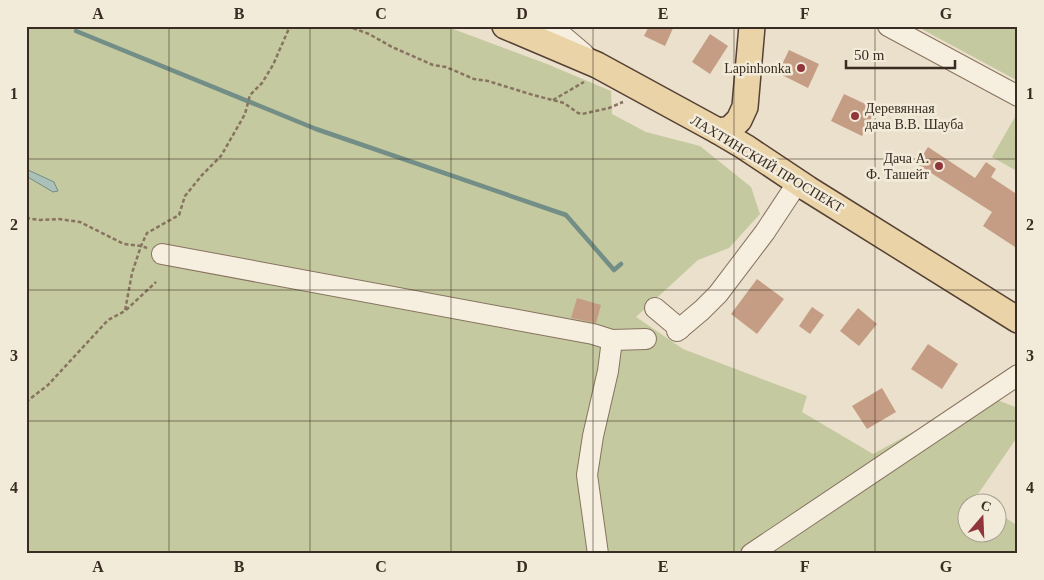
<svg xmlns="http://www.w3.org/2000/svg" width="1044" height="580" font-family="Georgia,serif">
<rect width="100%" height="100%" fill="#ebe0cb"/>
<g fill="#c5c99f">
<polygon points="26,26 445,26 547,64 611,91 612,114 646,132 700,146 751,187 760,214 729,248 698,260 636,317 683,349 807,396 802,412 873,454 982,394 1018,408 1018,436 976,497 983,502 966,502 966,532 996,532 997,512 1018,526 1018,554 26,554"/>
<polygon points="916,26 1018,26 1018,81"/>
<polygon points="1015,117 1018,119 1018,165 1015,170 992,157"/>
</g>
<polygon fill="#abc0b9" stroke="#728e86" points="26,169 54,182 58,191 53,192 26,176"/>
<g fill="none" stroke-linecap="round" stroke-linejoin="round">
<polyline stroke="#728e86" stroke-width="4.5" points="76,31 316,129 566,215 614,270 621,264"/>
</g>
<g fill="#c59d84">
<polygon points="649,26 674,26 665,46 644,36"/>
<polygon points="710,34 728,46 710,74 692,62"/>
<polygon points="789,50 819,64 808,88 778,73"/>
<polygon points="844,94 876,109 862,136 831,121"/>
<polygon points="928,147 975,178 986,162 996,169 991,177 1018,195 1018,249 983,226 992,212 917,164"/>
<polygon points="757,279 784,299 757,334 731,314"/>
<polygon points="577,298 601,305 596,323 571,318"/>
<polygon points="812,307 824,315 810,334 799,326"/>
<polygon points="858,308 877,324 859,346 840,331"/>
<polygon points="928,344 958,364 942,389 911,369"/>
<polygon points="882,388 896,412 867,429 852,406"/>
</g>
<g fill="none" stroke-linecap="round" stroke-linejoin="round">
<defs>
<g id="minor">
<polyline points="551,26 584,54"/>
<polyline points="888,26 1018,96"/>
<polyline points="162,254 593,334 612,340"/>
<polyline points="655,308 680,329"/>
<polyline points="677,331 702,310 718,294 765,232 798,182"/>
<polyline points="598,554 587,475 593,436 608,371 612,340 646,339"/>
<polyline points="751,554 1018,375"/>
</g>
<g id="major">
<polyline points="505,26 597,65 718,131 745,147 808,189 1018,320"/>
<polyline points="718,131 730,129 739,120 745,107 752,26"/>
</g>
</defs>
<use href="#minor" stroke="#877360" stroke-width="22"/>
<use href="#major" stroke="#554234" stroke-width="28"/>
<g stroke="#877360" stroke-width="2.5" stroke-dasharray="4 2.5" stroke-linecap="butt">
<polyline points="347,26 369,34 392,47 433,65 446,67 474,79 488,81 533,95 564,103 578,113 582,114 609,108 623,102"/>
<polyline points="553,100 584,82"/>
<polyline points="26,218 40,220 59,219 80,222 124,244 141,246 147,248"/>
<polyline points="126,310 156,282"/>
<polyline points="26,402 48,385 108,320 125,311 132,273 141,246 147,233 179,215 185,196 202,175 221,156 245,114 250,95 262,83 273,65 290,26"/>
</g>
<use href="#minor" stroke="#f6eede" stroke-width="20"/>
<use href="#major" stroke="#ead3a7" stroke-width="25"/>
</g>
<path fill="none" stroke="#392c22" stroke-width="1" stroke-opacity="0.55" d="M 169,26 L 169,554M 310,26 L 310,554M 451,26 L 451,554M 593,26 L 593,554M 734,26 L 734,554M 875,26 L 875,554M 26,159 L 1018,159M 26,290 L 1018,290M 26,421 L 1018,421"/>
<g fill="#90363a" stroke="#f3ebda" stroke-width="2">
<circle cx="801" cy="68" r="5"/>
<circle cx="855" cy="116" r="5"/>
<circle cx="939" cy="166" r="5"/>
</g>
<g text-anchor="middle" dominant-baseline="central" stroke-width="5" stroke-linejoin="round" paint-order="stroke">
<g font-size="14" fill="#392c22" stroke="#f3ebda" text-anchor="end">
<text x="791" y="68">Lapinhonka</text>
<text x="865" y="108" text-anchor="start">Деревянная<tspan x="865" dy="16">дача В.В. Шауба</tspan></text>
<text x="929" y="158">Дача А.<tspan x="929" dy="16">Ф. Ташейт</tspan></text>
</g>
<g font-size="14" fill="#392c22" stroke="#f3ebda">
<text transform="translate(767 164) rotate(31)">ЛАХТИНСКИЙ ПРОСПЕКТ</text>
</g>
</g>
<rect width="1044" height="580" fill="none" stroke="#f3ebda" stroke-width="55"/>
<g transform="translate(982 518) rotate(19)"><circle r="24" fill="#f3ebda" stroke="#a99f90"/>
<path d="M0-4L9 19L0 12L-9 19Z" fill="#90363a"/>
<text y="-8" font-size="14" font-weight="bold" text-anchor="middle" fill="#392c22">С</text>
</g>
<path d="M846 60v8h109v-8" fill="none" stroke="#392c22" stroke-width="2.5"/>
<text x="854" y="60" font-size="15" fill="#392c22" stroke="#f3ebda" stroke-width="4" paint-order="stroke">50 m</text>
<rect x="28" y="28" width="988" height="524" fill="none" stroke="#392c22" stroke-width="2"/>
<g font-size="16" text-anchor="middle" font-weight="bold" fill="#392c22">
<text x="98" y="19">A</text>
<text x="239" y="19">B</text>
<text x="381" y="19">C</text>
<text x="522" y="19">D</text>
<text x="663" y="19">E</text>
<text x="805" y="19">F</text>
<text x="946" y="19">G</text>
<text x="14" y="99">1</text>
<text x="1030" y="99">1</text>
<text x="14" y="230">2</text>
<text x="1030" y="230">2</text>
<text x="14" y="361">3</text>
<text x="1030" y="361">3</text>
<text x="14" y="493">4</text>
<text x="1030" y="493">4</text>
<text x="98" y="572">A</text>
<text x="239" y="572">B</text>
<text x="381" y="572">C</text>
<text x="522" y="572">D</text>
<text x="663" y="572">E</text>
<text x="805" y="572">F</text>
<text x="946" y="572">G</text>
</g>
</svg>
